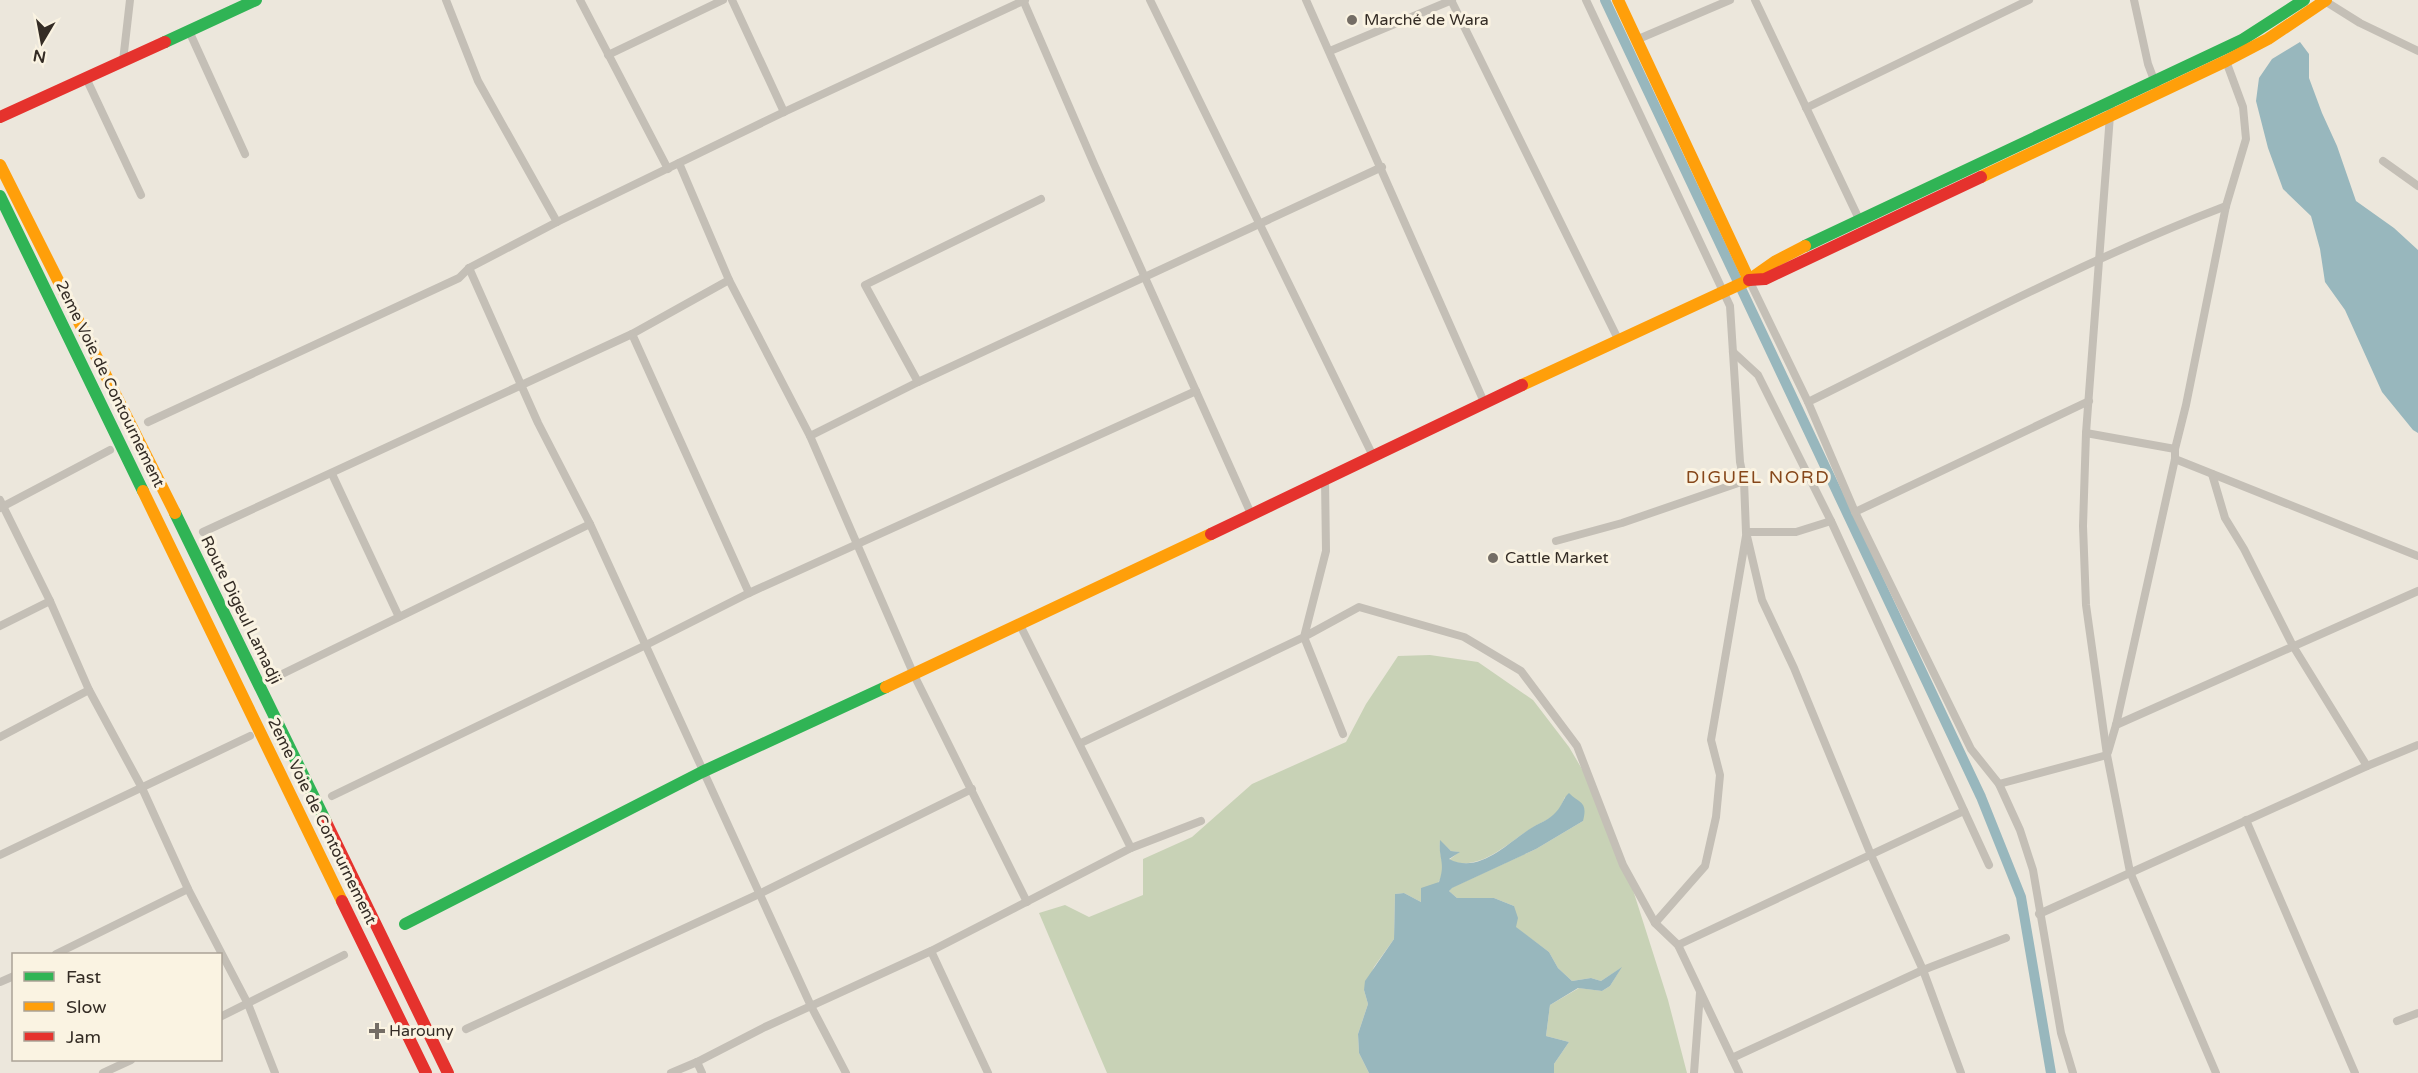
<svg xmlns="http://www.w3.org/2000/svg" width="2418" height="1073" font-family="'Varela Round',sans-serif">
<rect width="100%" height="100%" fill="#ece7dc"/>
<path fill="#c8d2b6" d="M 1430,655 L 1478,662 L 1533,700 L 1569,747 L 1602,803 L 1626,868 L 1668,1000 L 1687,1073 L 1554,1073 L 1554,1064 L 1569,1042 L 1546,1036 L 1550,1005 L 1579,988 L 1602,991 L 1610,986 L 1621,968 L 1601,981 L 1591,978 L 1572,981 L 1558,968 L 1549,952 L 1515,927 L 1514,906 L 1494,898 L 1457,898 L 1449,891 L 1451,888 L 1536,849 L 1583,821 L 1565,797 C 1563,801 1561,806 1559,810 C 1552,819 1541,822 1532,828 C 1507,843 1480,873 1449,860 L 1459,852 L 1451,851 L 1440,841 C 1439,851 1441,855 1443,865 C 1446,879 1430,892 1421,902 L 1404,893 L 1395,894 L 1394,939 L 1374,967 L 1364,990 L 1368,1004 L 1358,1034 L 1359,1053 L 1369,1073 L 1107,1073 L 1039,913 L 1065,905 L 1089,917 L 1143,895 L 1143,859 L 1192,837 L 1252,784 L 1346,742 L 1366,704 L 1398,656 Z"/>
<g fill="#98b7bd">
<polygon points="2300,42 2309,54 2309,78 2322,113 2337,146 2356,201 2394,228 2418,250 2418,433 2413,430 2382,392 2345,310 2325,282 2320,249 2311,216 2283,189 2268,148 2256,101 2259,78 2272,59"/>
<path d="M 1569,793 C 1580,804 1588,801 1583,821 L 1536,849 L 1452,888 L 1449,891 L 1457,898 L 1494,898 L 1514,906 L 1518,918 L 1516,927 L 1549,952 L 1558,968 L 1572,981 L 1591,978 L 1601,981 L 1622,967 L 1610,986 L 1602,991 L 1578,988 L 1550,1005 L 1546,1036 L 1569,1042 L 1554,1064 L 1554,1073 L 1369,1073 L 1359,1053 L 1358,1034 L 1368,1004 L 1364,990 L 1365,981 L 1394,939 L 1395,894 L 1404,893 L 1421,902 L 1421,888 L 1439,882 C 1446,862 1438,859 1440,840 L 1451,851 L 1460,852 L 1449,859 C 1480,875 1508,842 1533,827 C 1541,822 1549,820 1556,812 C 1562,806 1563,798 1569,793 Z"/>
</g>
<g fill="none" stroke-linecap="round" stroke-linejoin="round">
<polyline stroke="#98b7bd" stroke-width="10" points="1605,0 1981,797 2021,897 2051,1073"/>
<g stroke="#c4bfb6" stroke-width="8">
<polyline points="446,0 478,81 557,222"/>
<polyline points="580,0 668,169"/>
<polyline points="732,0 784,112"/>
<polyline points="1023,0 1094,164 1252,516"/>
<polyline points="1150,0 1373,456"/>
<polyline points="1306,0 1484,402"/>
<polyline points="1451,0 1618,339"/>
<polyline points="1586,0 1730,306 1740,462 1744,481 1746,532 1762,600 1794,668 1871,855 1923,970 1961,1073"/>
<polyline points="1755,0 1859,219"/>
<polyline points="2134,0 2148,64 2159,93"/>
<polyline points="2325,1 2360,23 2418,51"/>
<polyline points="189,31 245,154"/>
<polyline points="1636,40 1730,0"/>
<polyline points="1330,51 1452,0"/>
<polyline points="608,55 723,0"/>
<polyline points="123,61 130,0"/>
<polyline points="86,78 141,195"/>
<polyline points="2111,102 2086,433 2083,526 2086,605 2107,755 2130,872 2216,1073"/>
<polyline points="1806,108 2029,0"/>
<polyline points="2383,161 2418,186"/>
<polyline points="679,163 729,280 810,436 914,675 1027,902"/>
<polyline points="469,268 538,423 590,524 811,1006 846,1073"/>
<polyline points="1749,280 1808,402 1855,512 1971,749 1999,784 2020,830 2033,870 2061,1033 2073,1073"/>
<polyline points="632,334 749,593"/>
<polyline points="1733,352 1758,375 1831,521 1989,865"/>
<polyline points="918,382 865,285 1041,199"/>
<path d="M 1808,402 C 1946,334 2082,261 2226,206"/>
<polyline points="148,422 459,278 469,268 557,222 784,112 1025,0"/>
<polyline points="2086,433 2175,449"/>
<polyline points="810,436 918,382 1382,167"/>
<polyline points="2175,459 2418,556"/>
<polyline points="332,474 399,617"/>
<polyline points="2212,474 2225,518 2244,549 2293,646 2367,766"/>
<polyline points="0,500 50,601 89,690 142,788 188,889 248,1004 275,1073"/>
<polyline points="0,508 110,450"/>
<polyline points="1855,512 2089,401"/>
<polyline points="203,532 632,334 729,280"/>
<polyline points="1746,532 1796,532 1831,521"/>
<polyline points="1556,541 1622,523 1744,481"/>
<polyline points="0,626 50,601"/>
<polyline points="274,678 590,524"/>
<polyline points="2116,725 2418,591"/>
<polyline points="1343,734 1304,637 1359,607 1464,637 1521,671 1577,746 1623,865 1655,923 1678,945 1739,1073"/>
<polyline points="0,737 89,690"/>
<polyline points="1081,743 1304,637 1326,551 1325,479"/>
<polyline points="2108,752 2116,725 2175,459 2175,449 2186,405 2226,206 2246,139 2243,107 2226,61"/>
<polyline points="1999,784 2107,755"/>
<polyline points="332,796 646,645 749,593 1196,391"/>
<polyline points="2246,820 2355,1073"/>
<polyline points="1131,848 1201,821"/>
<polyline points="0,855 250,736"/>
<polyline points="2039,914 2367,766 2418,745"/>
<polyline points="1655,923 1705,866 1716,817 1720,775 1711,740 1746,536"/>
<polyline points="1678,945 1964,811"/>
<polyline points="931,951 988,1073"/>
<polyline points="56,954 188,889"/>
<polyline points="0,982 14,976"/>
<polyline points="220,1017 344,955"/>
<polyline points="2397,1021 2418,1013"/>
<polyline points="466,1029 759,894 972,789"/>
<polyline points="1732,1058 1923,970 2006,938"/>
<polyline points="697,1062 702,1073"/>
<polyline points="103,1073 131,1060"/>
<polyline points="671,1073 697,1062 765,1027 931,951 1131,848 1020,625"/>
<polyline points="1694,1073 1700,993"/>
</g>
<g stroke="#30b455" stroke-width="12">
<polyline points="165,42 256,0"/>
<polyline points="0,196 143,491"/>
<polyline points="1805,246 2242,40 2304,0"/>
<polyline points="175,513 326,822"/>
<polyline points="405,924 702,772 886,687"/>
</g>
<g stroke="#ff9f0a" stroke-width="12">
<polyline points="1618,0 1749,280"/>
<polyline points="0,165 175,513"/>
<polyline points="1981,177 2226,61 2268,39 2326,0"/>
<polyline points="1522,385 1749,280 1776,261 1805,246"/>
<polyline points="143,491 342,901"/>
<polyline points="886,687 1211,534"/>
</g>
<g stroke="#e5322d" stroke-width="12">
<polyline points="0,117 165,42"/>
<polyline points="1749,280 1765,279 1981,177"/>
<polyline points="1211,534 1522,385"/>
<polyline points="326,822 448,1073"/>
<polyline points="342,901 426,1073"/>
</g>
</g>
<g fill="#746d65" stroke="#faf3e2" stroke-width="2">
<circle cx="1352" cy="20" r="6"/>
<circle cx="1493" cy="558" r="6"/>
<path d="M374 1022h6v6h6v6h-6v6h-6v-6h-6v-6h6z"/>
</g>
<g text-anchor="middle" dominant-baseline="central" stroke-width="6" stroke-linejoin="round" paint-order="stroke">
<g font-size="16" fill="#342c25" stroke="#faf3e2" text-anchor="start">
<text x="1364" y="20">Marché de Wara</text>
<text x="1505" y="558">Cattle Market</text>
<text x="389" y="1031">Harouny</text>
</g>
<g font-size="16" fill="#342c25" stroke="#faf3e2">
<text transform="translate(110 384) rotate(64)">2eme Voie de Contournement</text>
<text transform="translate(241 610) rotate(64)">Route Digeul Lamadji</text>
<text transform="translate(322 821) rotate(64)">2eme Voie de Contournement</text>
</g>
<g font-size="18" letter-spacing="1.5" fill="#86471a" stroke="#faf3e2">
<text x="1758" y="477">DIGUEL NORD</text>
</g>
</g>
<rect x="12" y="953" width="210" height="108" fill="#faf3e2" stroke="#aba396" stroke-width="1.5"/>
<rect x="24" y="972" width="30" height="9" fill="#30b455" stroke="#aba396" stroke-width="1.5"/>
<text x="66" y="983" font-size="18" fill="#342c25">Fast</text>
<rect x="24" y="1002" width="30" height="9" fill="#ff9f0a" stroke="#aba396" stroke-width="1.5"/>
<text x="66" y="1013" font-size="18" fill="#342c25">Slow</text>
<rect x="24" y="1032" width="30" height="9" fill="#e5322d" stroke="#aba396" stroke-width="1.5"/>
<text x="66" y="1043" font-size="18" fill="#342c25">Jam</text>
<g transform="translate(42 42) rotate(190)" stroke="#faf3e2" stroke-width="4.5" paint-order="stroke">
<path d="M0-4.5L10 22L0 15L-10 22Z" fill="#342c25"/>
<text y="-9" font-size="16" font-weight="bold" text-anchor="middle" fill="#342c25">N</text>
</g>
</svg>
